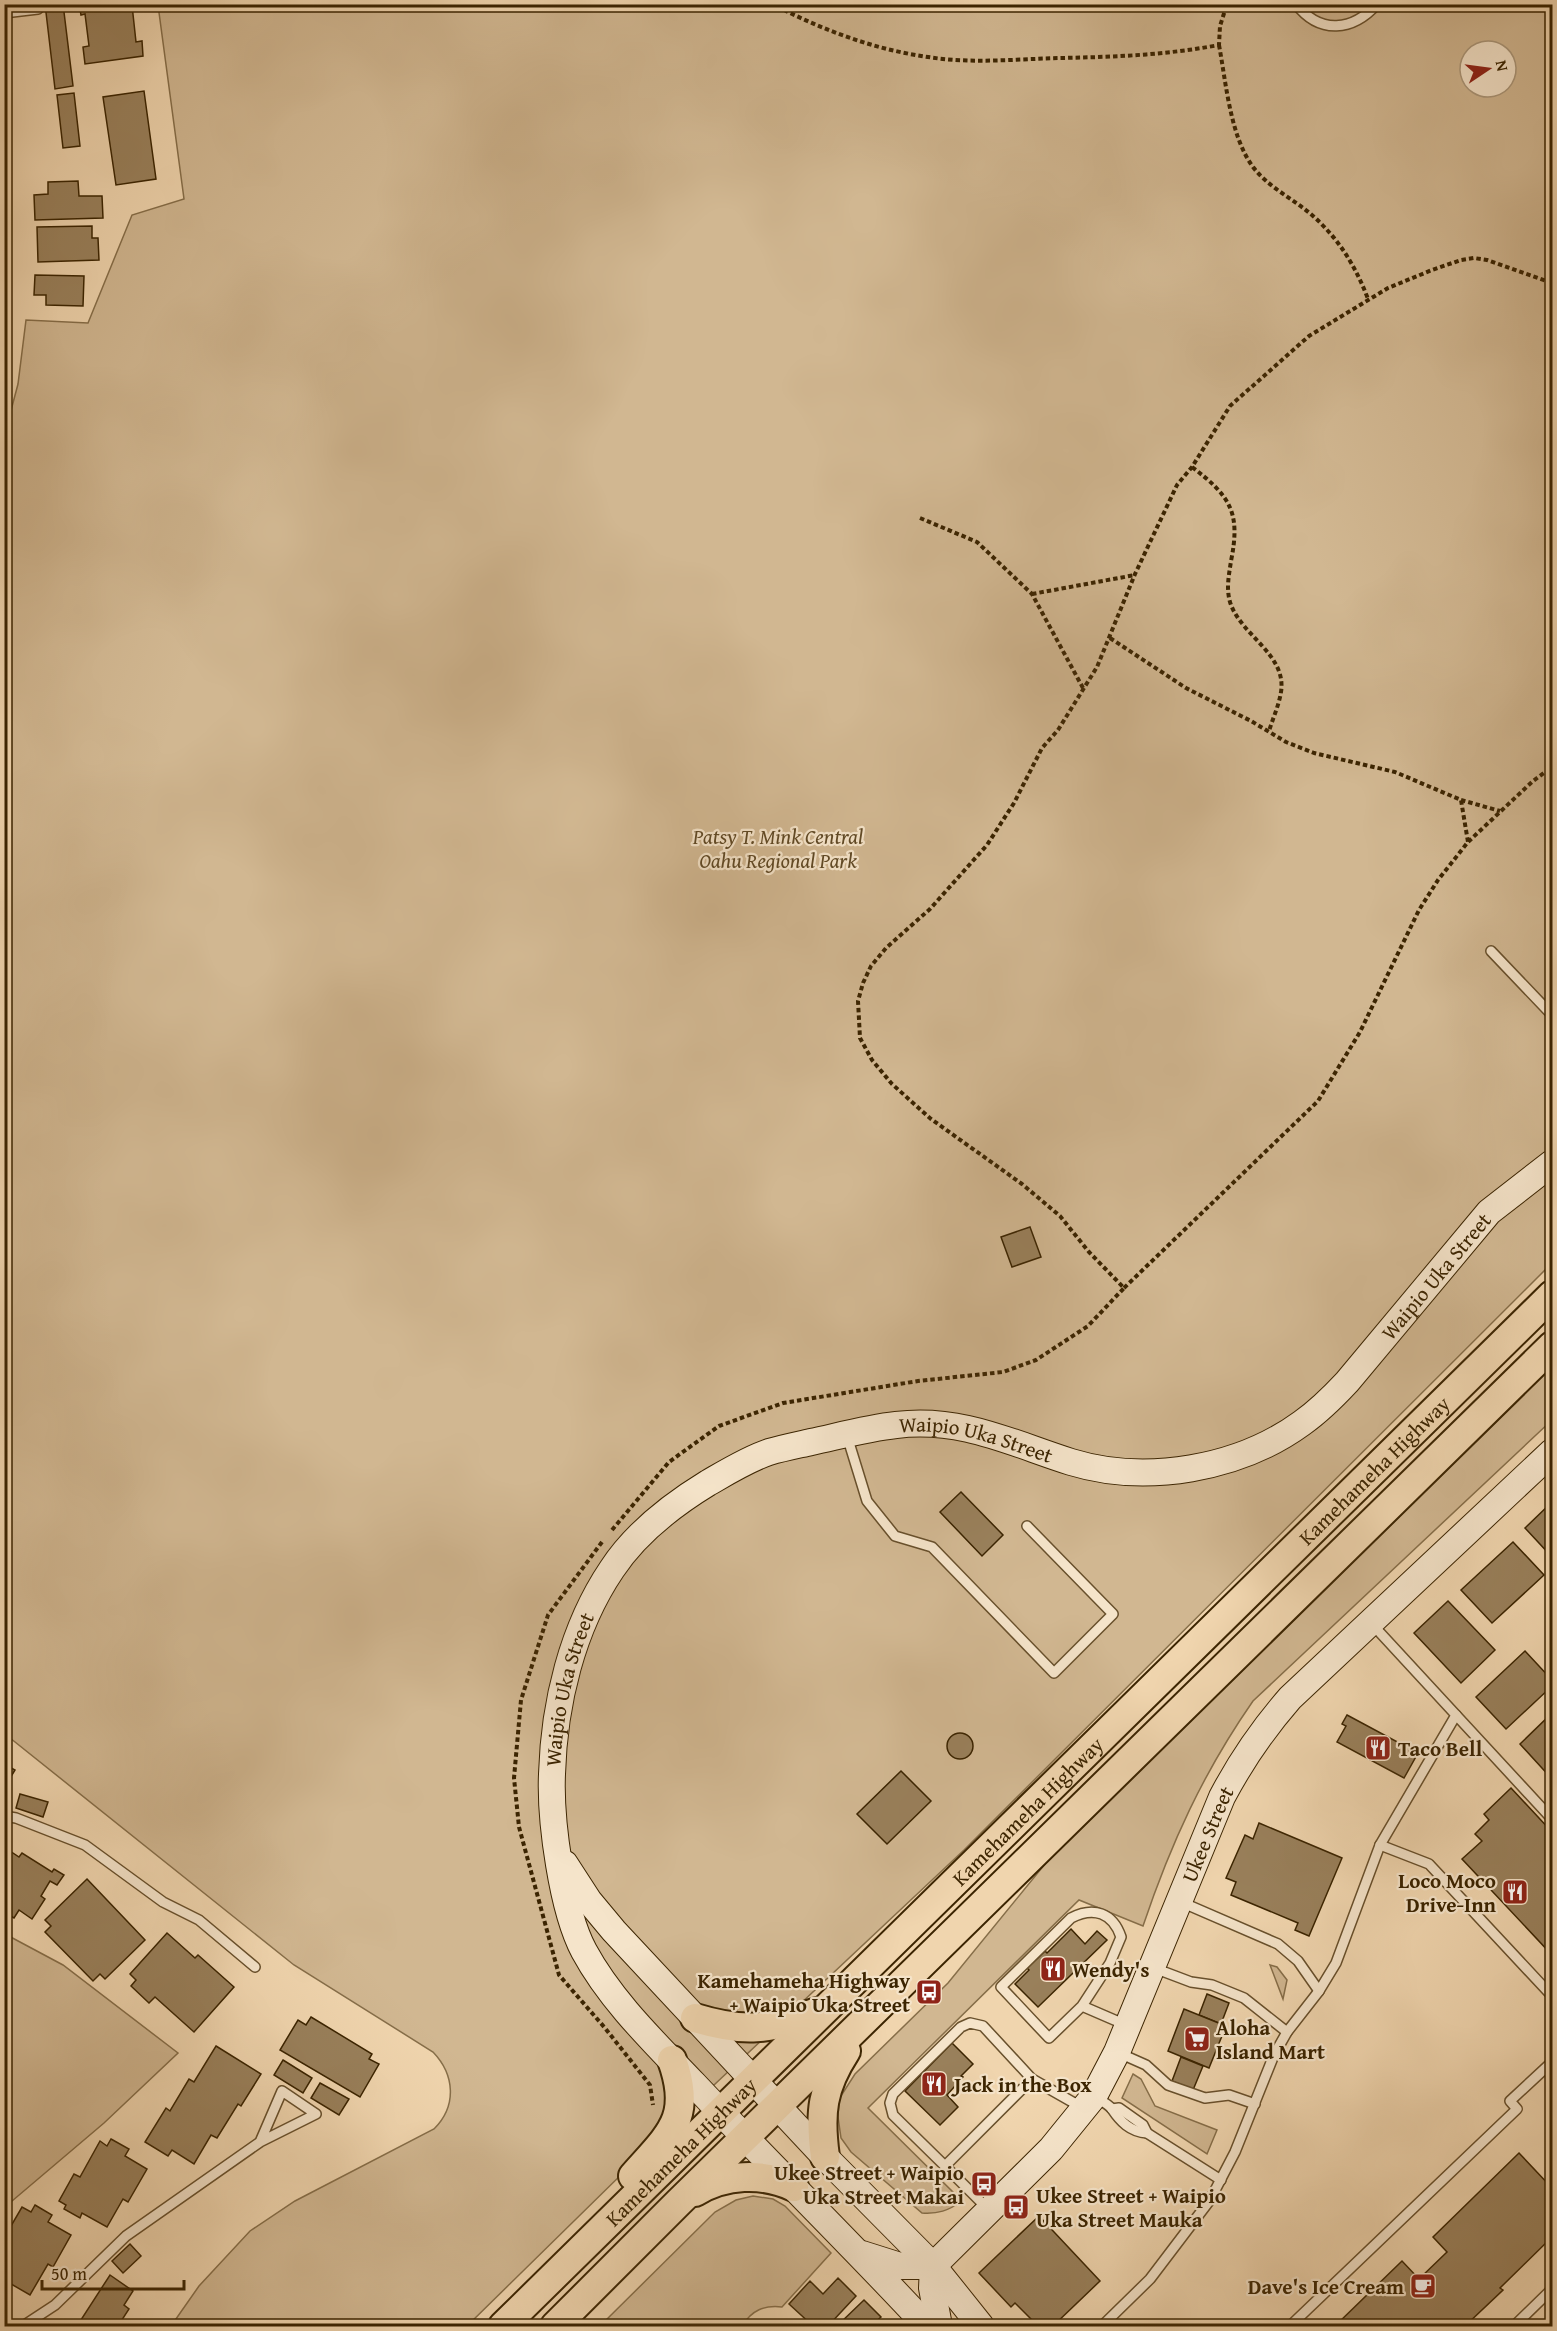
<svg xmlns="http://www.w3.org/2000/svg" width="1557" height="2331" font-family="'Gentium Book Plus',serif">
<rect width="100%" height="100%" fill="#f0d5ae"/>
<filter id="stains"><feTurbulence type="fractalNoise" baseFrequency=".00333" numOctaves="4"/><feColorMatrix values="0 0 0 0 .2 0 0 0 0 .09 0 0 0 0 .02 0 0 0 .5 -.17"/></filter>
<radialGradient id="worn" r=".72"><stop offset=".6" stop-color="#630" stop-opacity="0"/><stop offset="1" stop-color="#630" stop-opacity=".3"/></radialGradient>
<g fill="#d1b791" stroke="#866e49" stroke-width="1.5" fill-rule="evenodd">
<path d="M 158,5 L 1552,5 L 1552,1263 L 964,1850 L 681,2116 L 467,2326 L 171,2326 L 199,2286 L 250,2231 L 295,2201 L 434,2129 C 457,2106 455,2075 433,2052 L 294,1965 L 5,1734 L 5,433 L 18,384 L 26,320 L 88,323 L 132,215 L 184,199 ZM 1470,51 L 1506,51 L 1506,87 L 1470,87 Z"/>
<path d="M 1552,1367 L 1552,1420 L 1253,1701 C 1203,1773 1171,1843 1143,1926 L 1079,1900 L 868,2108 L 962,2201 C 948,2211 938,2214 922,2213 L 851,2152 L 841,2138 L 838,2117 L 839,2099 L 855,2074 L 948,1983 L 1045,1864 Z"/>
<polygon points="5,1934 63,1965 178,2053 104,2123 5,2207"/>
<polygon points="1270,1965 1277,1967 1287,1980 1283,1999"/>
<polygon points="1133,2074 1141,2079 1155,2106 1217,2130 1207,2154 1122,2098"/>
<path d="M 753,2196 L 773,2199 L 785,2206 L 831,2253 L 782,2307 C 764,2305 752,2310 742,2326 L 600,2326 L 715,2212 L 736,2200 Z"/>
</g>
<g fill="#99805b" stroke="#3b2401" stroke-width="1.5">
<polygon points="45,4 63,4 73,86 55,89"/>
<polygon points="79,4 135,4 132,5 136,42 142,41 143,56 85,64 83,47 89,46 85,14 81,15"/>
<polygon points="144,91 156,179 116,185 103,97"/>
<polygon points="74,93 80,146 63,148 57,95"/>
<polygon points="78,181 79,196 102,196 103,218 35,220 34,195 48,194 48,182"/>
<polygon points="92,226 92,238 98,238 99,260 38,262 37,227"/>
<polygon points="35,275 84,276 83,306 46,305 46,295 34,295"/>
<polygon points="1030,1227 1041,1257 1012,1267 1001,1237"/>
<polygon points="961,1492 1003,1535 982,1556 940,1512"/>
<polygon points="1552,1502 1552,1557 1525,1528"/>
<polygon points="1513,1542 1544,1575 1492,1623 1461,1590"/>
<polygon points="1448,1601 1495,1650 1461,1683 1414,1633"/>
<polygon points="1525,1651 1552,1680 1552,1686 1506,1729 1476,1697"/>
<polygon points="1347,1715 1418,1753 1404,1778 1337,1742 1346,1726 1342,1724"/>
<polygon points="1550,1715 1552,1718 1552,1779 1520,1744"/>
<circle cx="960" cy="1746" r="13"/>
<polygon points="4,1764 15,1770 4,1788"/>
<polygon points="901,1771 931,1801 887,1844 857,1814"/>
<polygon points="1511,1788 1552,1832 1552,1955 1462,1859 1482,1841 1475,1834 1489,1820 1484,1814"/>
<polygon points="20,1794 48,1802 43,1817 16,1808"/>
<polygon points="1259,1823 1342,1858 1309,1936 1295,1930 1298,1923 1231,1895 1236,1882 1226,1878 1245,1835 1253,1839"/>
<polygon points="4,1847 19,1857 22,1853 52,1872 54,1869 64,1875 57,1885 50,1881 41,1896 45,1899 32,1919 19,1910 14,1918 4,1912"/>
<polygon points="87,1879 145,1940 105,1979 100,1974 93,1981 45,1932 51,1926 45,1920"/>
<polygon points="1071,1929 1085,1944 1097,1931 1107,1940 1038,2007 1015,1984 1029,1970 1027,1968 1045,1951 1047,1953"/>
<polygon points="167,1933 195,1958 198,1955 234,1987 194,2032 155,1997 149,2003 131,1986 136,1980 130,1974"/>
<polygon points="1207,1994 1229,2003 1221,2024 1199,2015"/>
<polygon points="1184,2009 1226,2026 1209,2068 1168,2051"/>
<polygon points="311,2017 372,2054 369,2059 379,2064 360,2097 280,2050 298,2020 306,2025"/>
<polygon points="952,2043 973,2064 961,2076 963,2077 947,2095 958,2107 940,2125 905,2091"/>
<polygon points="216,2046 261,2074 241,2106 238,2104 217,2138 211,2135 194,2164 172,2150 168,2156 145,2142 166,2108 170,2111 189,2079 194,2082"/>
<polygon points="1181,2057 1203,2066 1193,2090 1172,2081"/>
<polygon points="283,2060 312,2078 303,2093 274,2075"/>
<polygon points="320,2083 349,2099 339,2115 311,2098"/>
<polygon points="111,2139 129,2149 125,2156 147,2169 128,2202 123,2199 107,2227 82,2213 80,2218 64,2209 66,2205 59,2201 74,2174 80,2177 100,2141 107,2146"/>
<polygon points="1519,2153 1552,2188 1552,2237 1500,2288 1503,2290 1465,2326 1335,2326 1402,2261 1419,2279 1447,2252 1433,2237"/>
<polygon points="1552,2175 1552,2188 1546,2181"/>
<polygon points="35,2205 52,2215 48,2222 71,2235 53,2267 48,2264 30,2295 6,2281 4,2283 4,2238 22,2207 31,2212"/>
<polygon points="1039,2216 1100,2281 1053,2326 1038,2326 1015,2303 1011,2307 979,2273"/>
<polygon points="130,2244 141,2256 123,2273 112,2261"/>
<polygon points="110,2275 133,2291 124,2305 129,2309 118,2326 77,2326"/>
<polygon points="838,2278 856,2296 828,2326 813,2326 789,2304 810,2281 823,2294"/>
<polygon points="864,2300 881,2317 871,2326 837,2326"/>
</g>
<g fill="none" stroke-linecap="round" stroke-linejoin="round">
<defs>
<g id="lane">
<path d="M 1296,4 C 1320,35 1353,31 1377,4"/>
<polyline points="4,13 38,9"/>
<polyline points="1491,951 1552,1015"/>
<polyline points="847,1436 867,1501 895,1536 932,1547 1054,1673 1113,1614 1027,1526"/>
<polyline points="1456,1715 1552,1819"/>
<polyline points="4,1816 16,1818 85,1845 163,1902 199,1920 255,1967"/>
<polyline points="1380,1845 1429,1864 1552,1996"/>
<polyline points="1181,1902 1278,1944 1298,1961 1319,1991 1336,1963 1380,1845 1456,1715 1372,1624"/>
<polyline points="1154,1968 1191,1982 1212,1985 1244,1998 1287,2032"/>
<path d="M 1082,2006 L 1110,1963 L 1121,1937 C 1113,1913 1094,1906 1071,1918 L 1001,1987 L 1049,2038 L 1082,2006 L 1126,2025"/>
<polyline points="1119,2053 1146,2065 1168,2085 1205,2098 1229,2095 1255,2104"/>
<path d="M 1095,2097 C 1100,2100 1108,2104 1112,2109 C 1120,2121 1130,2132 1147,2133 L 1221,2180"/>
<polyline points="1112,2109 1119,2108 1143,2125 1147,2133"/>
<polyline points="945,2166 893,2115 890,2103 893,2094 961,2027 970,2023 983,2026 1032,2079"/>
<polyline points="989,2210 945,2166 1032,2079 1083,2108"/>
<polyline points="23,2326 55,2305 126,2236 260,2142 316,2114 282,2091 260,2142"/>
<polyline points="1102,2326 1150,2279 1210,2200 1235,2152 1274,2055 1287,2032 1319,1991"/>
<polyline points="1290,2326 1517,2109 1510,2101 1552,2062"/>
<polyline points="1514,2326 1552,2289"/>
</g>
<g id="secondary">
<polyline points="565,1864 589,1901 614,1931 825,2157 933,2266 981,2326"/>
<polyline points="862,2254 900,2266 933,2266"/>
<path id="s1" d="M 933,2266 L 1051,2149 L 1094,2096 L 1117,2052 L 1222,1797 C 1241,1761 1263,1729 1290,1698 L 1552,1452"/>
<polyline points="933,2266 932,2288 939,2326"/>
<path id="s2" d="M 927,2326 C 851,2244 771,2166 694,2084 C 655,2043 611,2001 584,1951 C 562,1910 550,1820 552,1774 C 554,1704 572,1628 612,1569 C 635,1534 672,1505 708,1483 C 727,1472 748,1459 769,1452 C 783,1448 798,1445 811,1442 C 839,1436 868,1428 896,1425 C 962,1417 1011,1443 1071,1462 C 1146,1485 1239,1469 1302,1423 C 1319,1411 1333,1397 1347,1382 L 1489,1212 L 1552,1163"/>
</g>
<g id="primary">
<path d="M 695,2018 C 744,2033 769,2030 817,2012"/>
<path d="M 825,2157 C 819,2113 822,2088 846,2051"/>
<path d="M 633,2176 C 670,2134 693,2118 672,2060"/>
<path d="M 695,2192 C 725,2174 762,2172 794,2187"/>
<path id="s3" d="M 503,2326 L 1552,1295"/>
<polyline points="555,2326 678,2203 1552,1346"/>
</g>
</defs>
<use href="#lane" stroke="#68502c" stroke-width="12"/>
<use href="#secondary" stroke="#3b2401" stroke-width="28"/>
<use href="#primary" stroke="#3b2401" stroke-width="32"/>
<g stroke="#3b2401" stroke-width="4" stroke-dasharray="4.5 3" stroke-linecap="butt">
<path d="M 793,4 L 786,11 C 831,33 878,50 928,57 C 971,64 1017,59 1060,58 C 1114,57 1166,55 1219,45 L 1220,26 L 1227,4"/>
<path d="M 1219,45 C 1226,82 1230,136 1253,167 C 1269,188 1294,199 1313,216 C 1339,239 1356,267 1368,299"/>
<path d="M 1192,467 C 1230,496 1241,512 1231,561 C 1229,575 1226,588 1230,602 C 1240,635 1287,654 1281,692 C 1279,705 1273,718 1269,731"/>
<polyline points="920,518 977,542 1032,594 1083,688"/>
<polyline points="1032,594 1135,575"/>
<polyline points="1110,638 1186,688 1251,721 1286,742 1314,753 1395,772 1461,800 1468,842"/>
<polyline points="1461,800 1500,811"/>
<polyline points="1124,1288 1318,1101 1360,1032 1419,910 1438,880 1468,842 1533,781 1552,767"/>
<polyline points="612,1530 669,1462 719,1426 783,1403 918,1381 1003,1372 1036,1360 1088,1326 1124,1288 1089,1252 1060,1216 1022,1184 931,1119 892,1084 872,1060 860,1038 858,1001 863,983 871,966 886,948 930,909 987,845 1014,803 1042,748 1058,730 1097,667 1135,574 1177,485 1192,467 1230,406 1309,336 1388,288 1432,270 1461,260 1474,258 1487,260 1552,283"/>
<polyline points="602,1542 548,1615 521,1700 514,1778 519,1827 559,1975 605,2028 650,2085 653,2105"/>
</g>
<use href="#lane" stroke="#f5e4ca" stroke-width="9"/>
<use href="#secondary" stroke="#f5e4ca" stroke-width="26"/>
<use href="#primary" stroke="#f0d5ae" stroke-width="28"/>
</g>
<defs>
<symbol id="restaurant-square" viewBox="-11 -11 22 22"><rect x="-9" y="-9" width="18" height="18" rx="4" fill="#8f2418" stroke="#f5e4ca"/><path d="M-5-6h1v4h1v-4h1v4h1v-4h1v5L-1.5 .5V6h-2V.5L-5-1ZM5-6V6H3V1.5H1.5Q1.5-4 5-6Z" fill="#fff"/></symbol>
<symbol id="bus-square" viewBox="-11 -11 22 22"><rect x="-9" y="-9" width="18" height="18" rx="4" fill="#8f2418" stroke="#f5e4ca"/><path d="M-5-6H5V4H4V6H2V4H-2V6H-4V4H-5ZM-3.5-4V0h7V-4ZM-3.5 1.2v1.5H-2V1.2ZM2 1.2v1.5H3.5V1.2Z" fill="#fff"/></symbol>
<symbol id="supermarket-square" viewBox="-11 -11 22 22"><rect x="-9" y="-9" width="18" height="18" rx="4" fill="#8f2418" stroke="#f5e4ca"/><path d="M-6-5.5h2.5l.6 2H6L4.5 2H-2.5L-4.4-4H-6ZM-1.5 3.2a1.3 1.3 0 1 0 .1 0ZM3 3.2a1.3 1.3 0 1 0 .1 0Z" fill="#fff"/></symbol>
<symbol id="cafe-square" viewBox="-11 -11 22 22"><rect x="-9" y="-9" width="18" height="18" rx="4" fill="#8f2418" stroke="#f5e4ca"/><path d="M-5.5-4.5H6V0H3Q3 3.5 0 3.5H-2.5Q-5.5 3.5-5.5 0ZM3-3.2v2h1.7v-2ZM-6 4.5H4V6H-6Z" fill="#fff"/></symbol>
</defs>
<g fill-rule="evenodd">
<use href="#restaurant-square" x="1363" y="1733" width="30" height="30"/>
<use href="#restaurant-square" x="1500" y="1877" width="30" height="30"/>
<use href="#restaurant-square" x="1038" y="1954" width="30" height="30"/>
<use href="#bus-square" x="914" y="1977" width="30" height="30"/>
<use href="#supermarket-square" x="1182" y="2024" width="30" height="30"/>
<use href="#restaurant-square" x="919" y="2069" width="30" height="30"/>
<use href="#bus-square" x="969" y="2169" width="30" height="30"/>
<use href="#bus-square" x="1001" y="2192" width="30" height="30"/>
<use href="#cafe-square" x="1408" y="2271" width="30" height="30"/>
</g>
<g text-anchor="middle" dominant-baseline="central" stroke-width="4.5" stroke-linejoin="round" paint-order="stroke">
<g font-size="21" font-style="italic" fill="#604925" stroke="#f5e4ca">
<text x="778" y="836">Patsy T. Mink Central<tspan x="778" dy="24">Oahu Regional Park</tspan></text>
</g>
<g font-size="21" fill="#3b2401" stroke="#f5e4ca">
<text stroke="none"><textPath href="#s2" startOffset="1857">Waipio Uka Street</textPath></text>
<text stroke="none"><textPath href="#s2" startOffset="1317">Waipio Uka Street</textPath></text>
<text stroke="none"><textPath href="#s3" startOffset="1221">Kamehameha Highway</textPath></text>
<text stroke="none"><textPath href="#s2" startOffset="777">Waipio Uka Street</textPath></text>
<text stroke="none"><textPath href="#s3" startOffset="735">Kamehameha Highway</textPath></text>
<text stroke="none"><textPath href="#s1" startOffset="520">Ukee Street</textPath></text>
<text stroke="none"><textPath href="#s3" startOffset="249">Kamehameha Highway</textPath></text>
</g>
<g font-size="21" font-weight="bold" fill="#3b2401" stroke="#f5e4ca" text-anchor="start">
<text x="1398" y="1748">Taco Bell</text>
<text x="1496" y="1880" text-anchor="end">Loco Moco<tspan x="1496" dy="24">Drive-Inn</tspan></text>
<text x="1072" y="1969">Wendy's</text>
<text x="910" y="1980" text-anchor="end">Kamehameha Highway<tspan x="910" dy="24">+ Waipio Uka Street</tspan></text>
<text x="1216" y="2027">Aloha<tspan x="1216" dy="24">Island Mart</tspan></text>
<text x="954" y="2084">Jack in the Box</text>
<text x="964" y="2172" text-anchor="end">Ukee Street + Waipio<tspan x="964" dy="24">Uka Street Makai</tspan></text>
<text x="1036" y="2195">Ukee Street + Waipio<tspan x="1036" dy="24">Uka Street Mauka</tspan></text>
<text x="1404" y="2286" text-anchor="end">Dave's Ice Cream</text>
</g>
</g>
<rect width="1557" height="2331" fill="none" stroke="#f0d5ae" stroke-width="24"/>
<rect x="6" y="6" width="1545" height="2319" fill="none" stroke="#3b2401" stroke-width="3"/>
<rect x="12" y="12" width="1533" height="2307" fill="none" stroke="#3b2401" stroke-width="1.5"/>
<g transform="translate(1488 69) rotate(77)"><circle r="28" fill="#f5e4ca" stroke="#ab977a" stroke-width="1.5"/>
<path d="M0-4.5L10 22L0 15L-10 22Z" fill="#8f2418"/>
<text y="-9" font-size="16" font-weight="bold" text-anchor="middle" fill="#3b2401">N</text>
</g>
<path d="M42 2280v9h142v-9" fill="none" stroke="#3b2401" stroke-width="3"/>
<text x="51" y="2280" font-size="18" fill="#3b2401" stroke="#f5e4ca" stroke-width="4.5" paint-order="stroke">50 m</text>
<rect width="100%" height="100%" filter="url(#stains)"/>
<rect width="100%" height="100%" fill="url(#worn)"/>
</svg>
